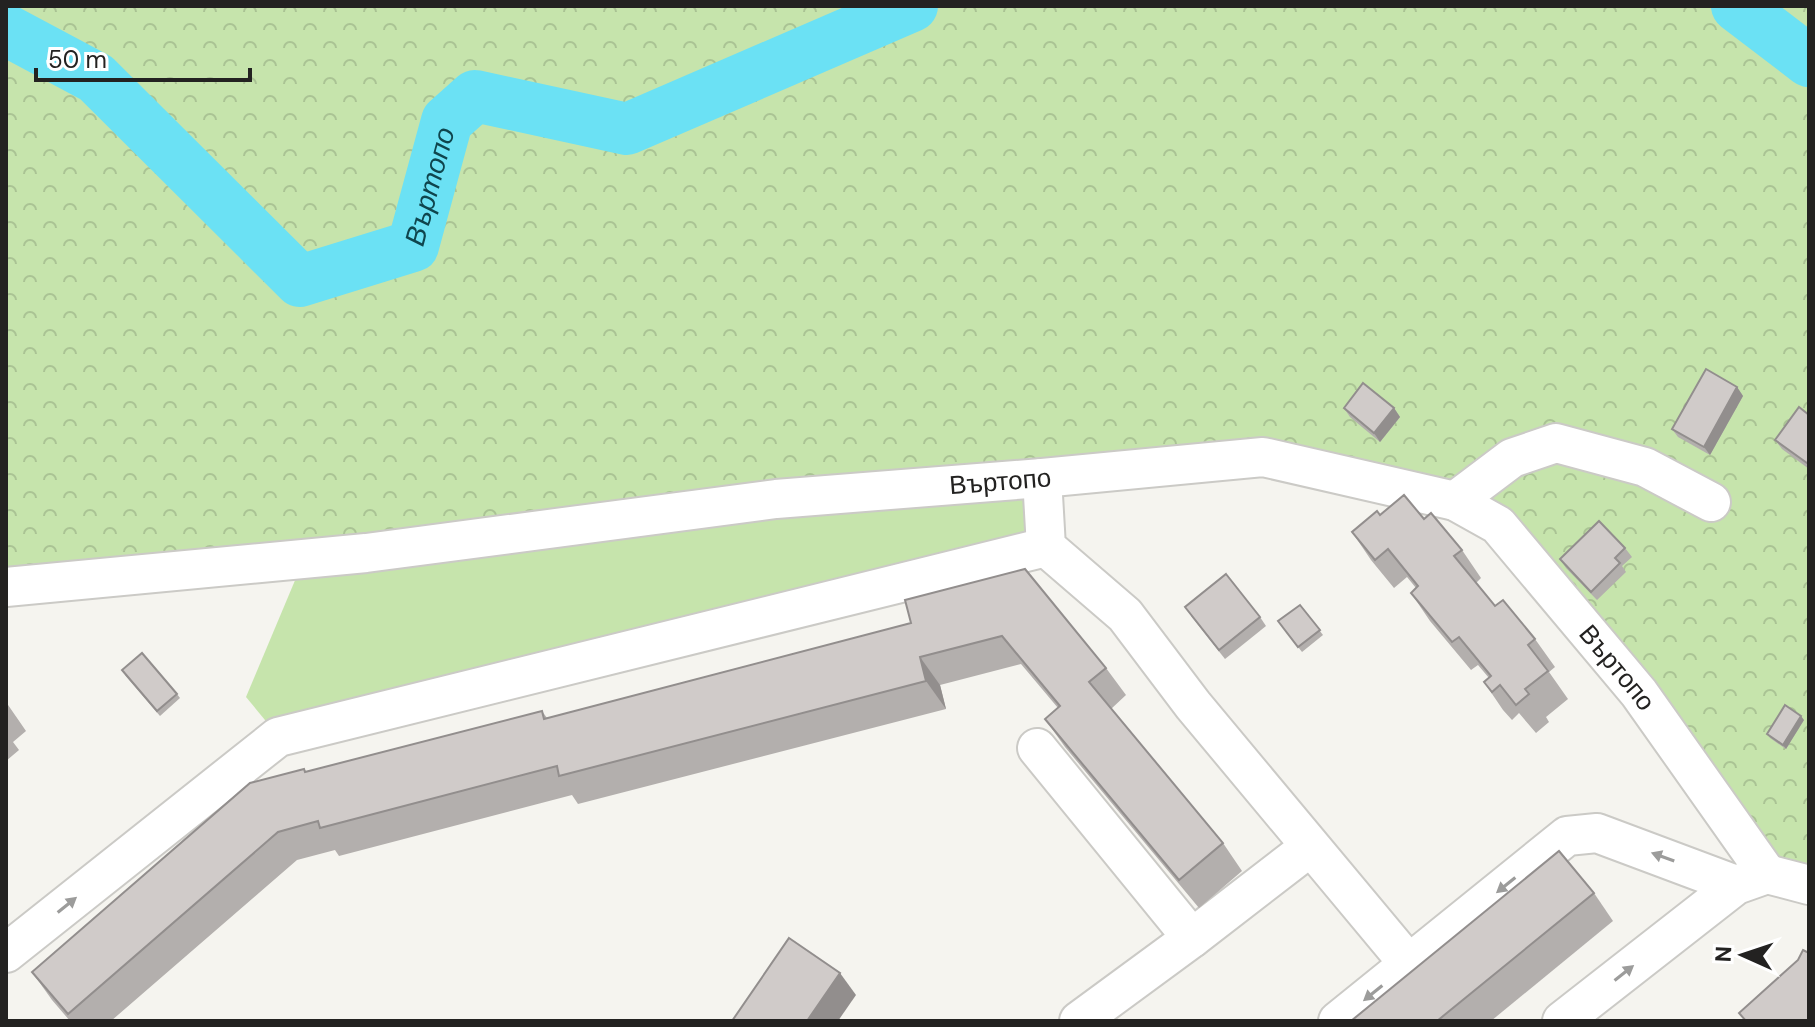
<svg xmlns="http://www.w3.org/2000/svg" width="1815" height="1027" font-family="'DM Sans',sans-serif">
<defs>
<pattern id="forest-crowns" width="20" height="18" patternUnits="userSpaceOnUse" patternTransform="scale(2)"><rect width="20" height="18" fill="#c6e4ac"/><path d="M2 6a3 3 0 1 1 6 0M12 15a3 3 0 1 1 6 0" fill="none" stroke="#aac394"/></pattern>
</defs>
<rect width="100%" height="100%" fill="#f5f4ef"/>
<polygon fill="#c6e4ac" points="1042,478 1046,547 279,737 246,697 304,559"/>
<polygon fill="url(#forest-crowns)" points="6,6 1809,6 1809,880 1764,850 1455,501 1263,457 6,587"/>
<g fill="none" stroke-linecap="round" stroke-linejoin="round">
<g stroke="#6be1f4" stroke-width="52">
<polyline points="1737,6 1809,61"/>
<path id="s1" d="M 6,30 L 96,78 L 300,281 L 413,246 L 447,121 L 475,96 L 627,129 L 912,6"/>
</g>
<defs>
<g id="minor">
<polyline points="1042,478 1046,547 1125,615 1193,705 1409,964"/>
<polyline points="1455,501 1512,458 1556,443 1645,467 1711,502"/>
<path id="s2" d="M 6,587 L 366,553 L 776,499 L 1042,478 L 1263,457 L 1455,501 L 1498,525 L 1639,693 L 1767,874"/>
<polyline points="1037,748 1192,938 1310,847"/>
<polyline points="6,953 278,737 1046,547"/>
<polyline points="1079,1021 1192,938"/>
<polyline points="1338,1021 1567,836 1597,833 1736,885"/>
<polyline points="1562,1021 1736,885 1767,874 1809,885"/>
</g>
</defs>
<use href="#minor" stroke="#cbcac6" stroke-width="42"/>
<use href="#minor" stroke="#fff" stroke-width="38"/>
</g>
<g fill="#b3afad">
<polygon points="1737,387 1743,396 1710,455 1678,437 1672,429"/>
<polygon points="1344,408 1394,408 1400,417 1380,442 1350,417"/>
<polygon points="1809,415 1809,469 1782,449 1775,440"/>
<polygon points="1380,515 1424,519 1462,550 1481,578 1476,583 1495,606 1535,639 1555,667 1549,672 1568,699 1546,717 1549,722 1536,733 1519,713 1512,720 1503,710 1484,682 1489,678 1478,665 1471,670 1430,621 1411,593 1416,588 1407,577 1394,588 1371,560 1352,532"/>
<polygon points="1625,548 1632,557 1622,566 1626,572 1597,600 1566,568 1560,559"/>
<polygon points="905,600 1106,668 1126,695 1111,709 1223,843 1242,871 1199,908 1065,747 1045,719 1058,708 1021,664 940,685 946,709 578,804 572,795 339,856 335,850 297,860 111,1021 70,1021 52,1000 32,972 304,769 306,772 542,711 547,718 911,623"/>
<polygon points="1300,605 1323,635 1302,652 1278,621"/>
<polygon points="1191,616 1260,617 1266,626 1225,659"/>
<polygon points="125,675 177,694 180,698 160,716"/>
<polygon points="6,702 26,731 13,742 19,750 6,761"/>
<polygon points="1804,720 1786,749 1770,738 1767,734"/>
<polygon points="1594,893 1613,921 1491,1021 1351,1021"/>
</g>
<g fill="#928e8d">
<polygon points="1737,387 1743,396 1710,455 1704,447"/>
<polygon points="1394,408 1400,417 1380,442 1374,433"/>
<polygon points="920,657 940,685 946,709 926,681"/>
<polygon points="1801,716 1804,720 1786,749 1783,745"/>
<polygon points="840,973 856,995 838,1021 807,1021"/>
</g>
<g fill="#d0cbc9" stroke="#928e8d" stroke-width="2">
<polygon points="1706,369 1737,387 1704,447 1672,429"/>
<polygon points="1363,383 1394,408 1374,433 1344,408"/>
<polygon points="1799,407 1809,415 1809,461 1807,463 1775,440"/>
<polygon points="1404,495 1424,519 1431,513 1462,550 1454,556 1495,606 1503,600 1535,639 1528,645 1548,671 1525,689 1529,694 1516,705 1500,685 1492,692 1484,682 1491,676 1459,637 1452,642 1411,593 1418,586 1388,549 1375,560 1352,532 1377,511 1380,515"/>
<polygon points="1599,521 1625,548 1615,558 1620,563 1591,592 1560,559"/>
<polygon points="1025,569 1106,668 1089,682 1223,843 1179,880 1045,719 1060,706 1002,636 920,657 926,681 559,776 557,766 320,828 318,821 278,832 68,1014 32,972 250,783 304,769 305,772 542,711 544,719 911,623 905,600"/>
<polygon points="1226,574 1260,617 1219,650 1185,607"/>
<polygon points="1300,605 1320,630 1298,647 1278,621"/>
<polygon points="142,653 177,694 157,711 122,670"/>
<polygon points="1785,705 1801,716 1783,745 1767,734"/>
<polygon points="1559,851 1594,893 1437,1021 1351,1021"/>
<polygon points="789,938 840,973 807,1021 732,1021"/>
<polygon points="1803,950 1809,953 1809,1021 1746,1021 1739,1013 1798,960"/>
</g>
<defs><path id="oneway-solid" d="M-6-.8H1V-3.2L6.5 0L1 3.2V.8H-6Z" transform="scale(2)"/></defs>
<g fill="#9c9c9b">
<use href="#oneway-solid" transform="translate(1663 857) rotate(-160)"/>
<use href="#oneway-solid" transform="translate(1506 885) rotate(141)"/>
<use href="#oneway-solid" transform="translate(67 905) rotate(-39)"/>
<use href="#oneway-solid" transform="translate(1624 973) rotate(-38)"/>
<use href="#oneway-solid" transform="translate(1373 993) rotate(141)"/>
</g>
<g text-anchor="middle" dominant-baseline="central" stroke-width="6" stroke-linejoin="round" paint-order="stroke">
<g font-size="26" fill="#232221" stroke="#fff">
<text stroke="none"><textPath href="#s2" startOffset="1000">Въртопо</textPath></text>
<text stroke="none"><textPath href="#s2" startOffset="1696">Въртопо</textPath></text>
</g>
<g font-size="28" font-style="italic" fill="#0f454d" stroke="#fff">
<text stroke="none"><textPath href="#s1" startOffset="570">Въртопо</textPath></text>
</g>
</g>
<rect width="1815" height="1027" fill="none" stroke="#232221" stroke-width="16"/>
<g transform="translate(1743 955) rotate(273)" stroke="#ffffff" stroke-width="6" paint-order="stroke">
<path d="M0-6L14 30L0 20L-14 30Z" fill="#232221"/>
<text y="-12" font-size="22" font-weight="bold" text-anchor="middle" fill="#232221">N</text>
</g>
<path d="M36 68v12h214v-12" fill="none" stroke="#232221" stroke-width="4"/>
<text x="48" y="68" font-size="24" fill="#232221" stroke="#ffffff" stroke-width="6" paint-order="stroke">50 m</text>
</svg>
